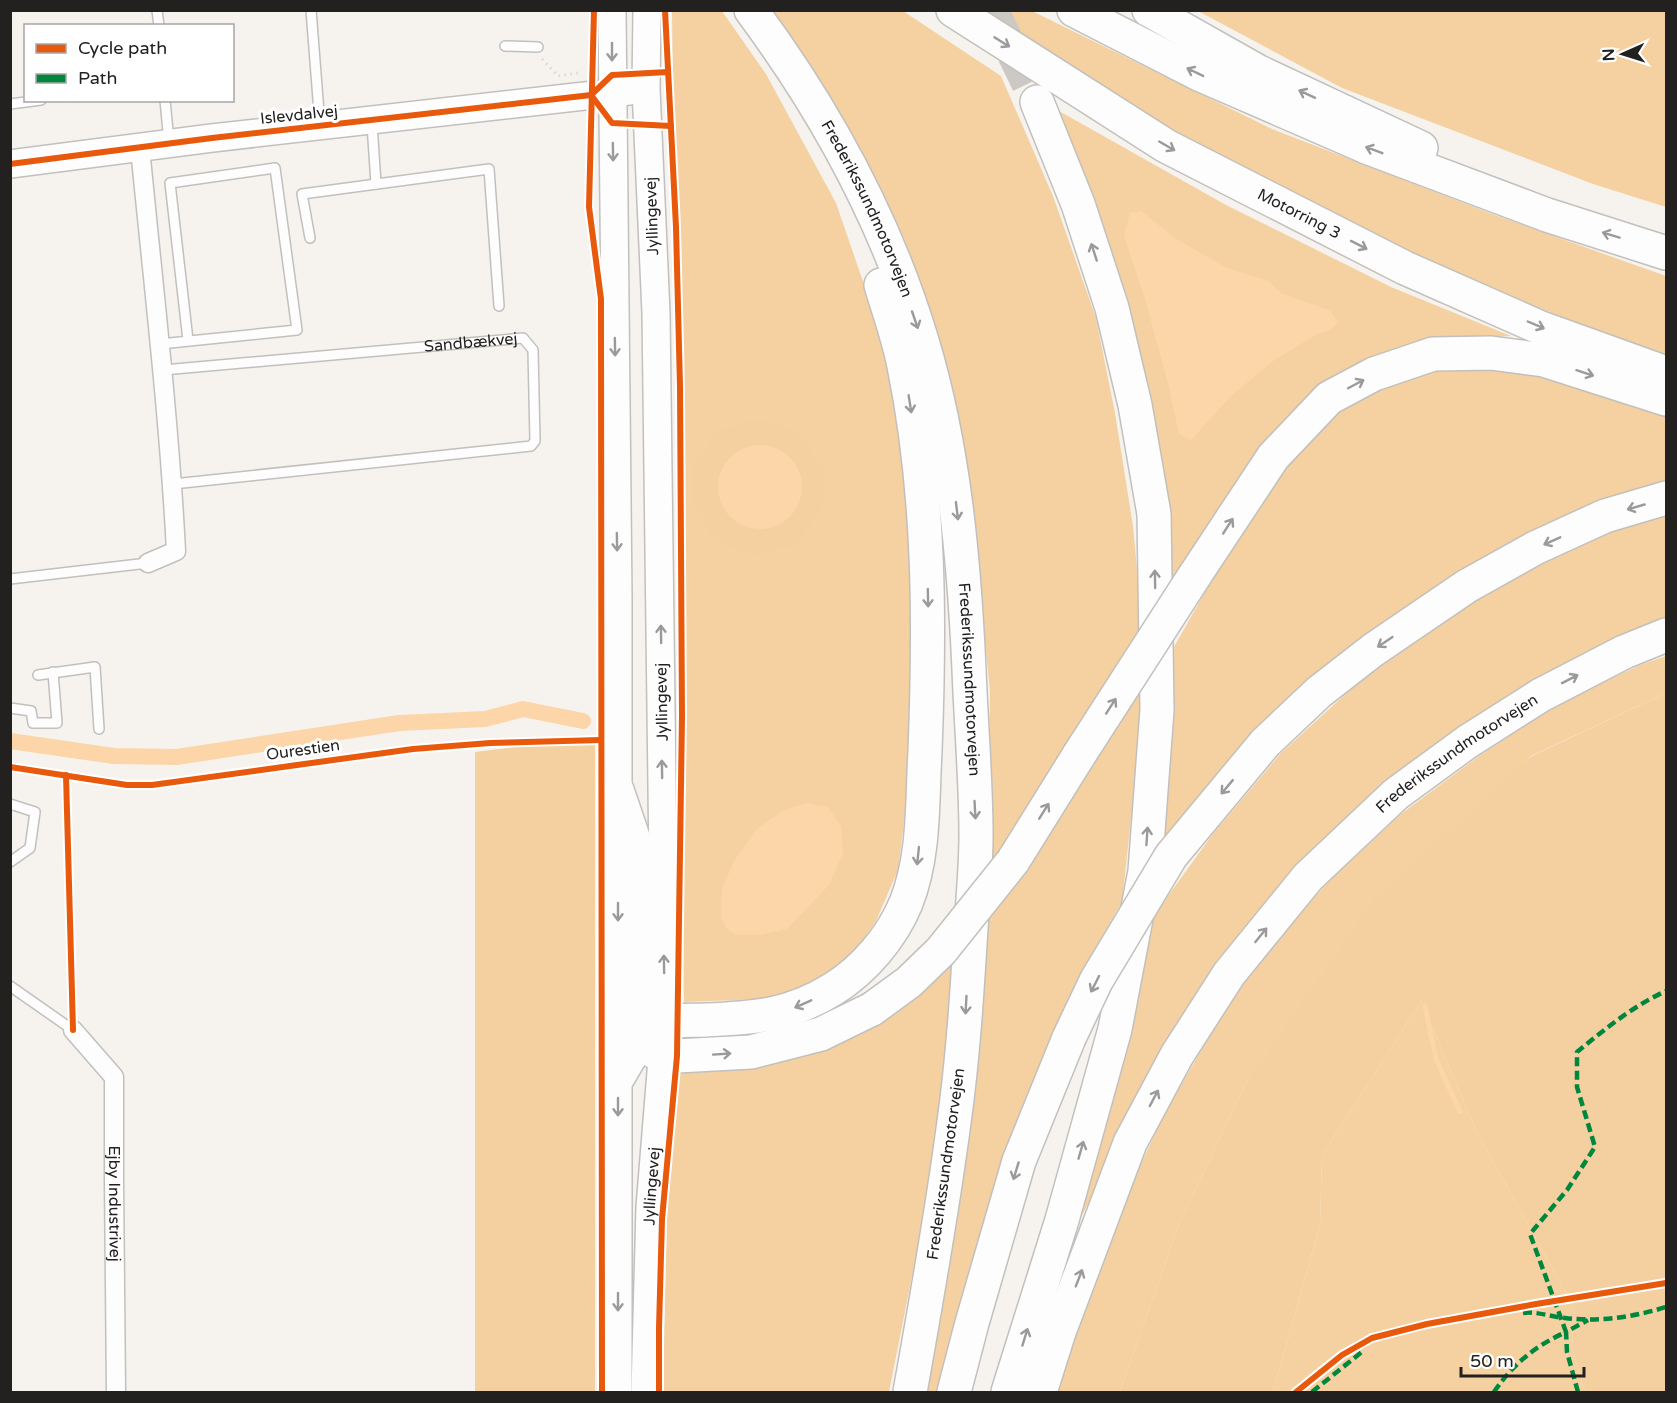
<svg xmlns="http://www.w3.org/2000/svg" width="1677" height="1403" font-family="'Varela Round',sans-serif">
<rect width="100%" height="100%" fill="#f6f3ef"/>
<g fill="#f5d0a1">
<polygon points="672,11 722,11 766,74 836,203 890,360 911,489 917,624 910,773 898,870 876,921 844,967 787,998 684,1002"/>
<polygon points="764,11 903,11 1001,76 1053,196 1096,318 1115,413 1133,526 1143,636 987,874 990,692 974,530 932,325"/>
<polygon points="1006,11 1032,11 1272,129 1492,214 1666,276 1666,358 1622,342 1399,249 1177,132 1016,33"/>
<polygon points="1198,11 1666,11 1666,207 1593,184 1342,88"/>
<polygon points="1059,111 1226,205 1391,287 1511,336 1436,340 1380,358 1170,594 1150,390 1107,241"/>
<polygon points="1443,364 1538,370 1666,411 1666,483 1601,501 1503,546 1407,608 1158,854 1166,661 1210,583 1285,467 1340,405"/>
<polygon points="1666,513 1666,623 1538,680 1211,975 1080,1219 1129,1037 1147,925 1212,835 1281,753 1385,658 1466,600 1608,528"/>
<polygon points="1666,656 1666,693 1531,756 1247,1081 1178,1227 1120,1392 1051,1392 1118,1210 1167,1110 1221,1015 1268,948 1331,879 1401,814 1479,756 1558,704 1640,665"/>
<polygon points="1141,685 1138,754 1122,902 1093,952 1056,1025 1025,1099 985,1216 936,1392 925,1392 951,1255 970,1136 982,1009 988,918"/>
<polygon points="954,960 938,1145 889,1392 663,1392 667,1213 678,1074 760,1063"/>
<polygon points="1421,1001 1478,1134 1575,1309 1572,1347 1585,1392 1273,1392 1320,1224 1322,1155"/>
</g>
<g fill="#f4cf9f">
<polygon points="759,419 799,433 823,467 822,509 797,543 757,555 717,542 693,507 693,465 718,431"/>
<polygon points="1666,693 1666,1392 1585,1392 1572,1347 1575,1309 1478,1134 1421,1001 1322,1155 1320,1224 1273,1392 1120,1392 1178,1227 1247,1081 1379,892 1532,756"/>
<polygon points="595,737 595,1392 475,1392 475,752"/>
</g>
<g fill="#fcd6a8">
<polygon points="1141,211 1175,238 1227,268 1269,281 1281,293 1331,311 1338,323 1329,331 1319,333 1273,361 1231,396 1191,440 1179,434 1169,387 1145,299 1124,235 1130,213"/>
<circle cx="760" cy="487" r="42"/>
<polygon points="806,803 828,807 841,826 843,853 829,885 787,929 760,935 736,935 727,929 721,917 722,889 734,861 757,829 782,811"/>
</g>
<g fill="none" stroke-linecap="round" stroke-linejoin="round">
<polyline stroke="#fcd6a8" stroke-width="5" points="1425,1006 1436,1059 1460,1112"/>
<polyline stroke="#fcd6a8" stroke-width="16" points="10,741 114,756 177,757 399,723 485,719 523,709 583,721"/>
<polyline stroke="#ccc9c5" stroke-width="33" stroke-dasharray="33 16" stroke-linecap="butt" points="992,10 1037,102"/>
<defs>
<g id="lane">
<polyline points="157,10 159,26"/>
<polyline points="311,10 320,125"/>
<polyline points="505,46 538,47"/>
<polyline points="165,100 169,142"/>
<polyline points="10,104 41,100"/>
<polyline points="372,124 376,184"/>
<polyline points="310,238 302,194 489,169 499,306"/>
<polyline points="160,344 297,330 275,168 170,183 188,340"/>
<path id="s1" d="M 163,370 L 523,338 L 533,350 L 535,441 L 531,446 L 173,484"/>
<polyline points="10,579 148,563"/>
<polyline points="38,675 95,667 99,729"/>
<polyline points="10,708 31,711 33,723 57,723 53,672"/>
<polyline points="10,804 35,812 30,848 10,862"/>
<polyline points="10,986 73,1030"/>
</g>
<g id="street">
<path d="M 140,148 C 153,282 169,416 176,551 L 148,563"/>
<path id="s2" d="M 73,1030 L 114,1077 L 114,1180 L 116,1392"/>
</g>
<g id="secondary">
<polyline points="612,10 618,599 618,1392"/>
<polyline points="10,164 212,138 629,91"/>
<path id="s3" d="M 645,1392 L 650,1207 L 665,1023 L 656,313 L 646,89 L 647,10"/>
</g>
<g id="highway">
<path id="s4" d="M 751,10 C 826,111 886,221 922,341 C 954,447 964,559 969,669 C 971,724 976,780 976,835 C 976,866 973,897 971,928 C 967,993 963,1058 954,1122 C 942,1213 926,1303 910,1392"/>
<path id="s5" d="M 953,10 L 1166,146 L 1405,268 L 1541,328 L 1666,373"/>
<polyline points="1074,10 1199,74 1369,148 1547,215 1666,253"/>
<polyline points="1149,10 1259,72 1421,148"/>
<polyline points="1195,575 1273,457 1329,398 1374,374 1433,354 1491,353 1544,360 1666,399"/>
<polyline points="1265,743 1319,692 1373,650 1467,586 1535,548 1605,516 1666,498"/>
<polyline points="617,790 634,840 639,989 644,1037 656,1053 663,1056 677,1056 751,1052 821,1034 872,1009"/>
<polyline points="1013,861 1079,755"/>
<path d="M 618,1077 C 629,1059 643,1029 666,1023 C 677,1019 693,1021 705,1020 C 754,1018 790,1016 833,989 C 864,970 892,937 906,903 C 925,855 922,802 925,751 C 930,623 930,493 904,366 C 899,339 889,312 881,285"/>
<polyline points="954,1392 972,1323 1019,1161 1069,1038"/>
<polyline points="1008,1392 1062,1220 1115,1029 1145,871 1157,710 1154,514 1135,405 1112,308 1078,204 1037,102"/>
<path id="s6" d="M 1040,1392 L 1059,1332 L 1130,1143 L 1177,1055 L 1229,974 L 1308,877 L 1396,794 L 1467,742 L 1541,695 L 1624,652 L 1666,635"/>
</g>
</defs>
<use href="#lane" stroke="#c2c0bd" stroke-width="12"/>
<use href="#street" stroke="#c2c0bd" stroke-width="21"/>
<use href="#secondary" stroke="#c2c0bd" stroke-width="30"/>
<use href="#highway" stroke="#c2c0bd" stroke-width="36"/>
<polyline stroke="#d9d8d6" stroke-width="3" stroke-dasharray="1.5 4.5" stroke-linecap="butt" points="542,59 558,76 578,73 578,76"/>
<use href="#lane" stroke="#fefdfd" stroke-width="9"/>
<use href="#street" stroke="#fefdfd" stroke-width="18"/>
<use href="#secondary" stroke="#fefdfd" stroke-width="27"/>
<use href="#highway" stroke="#fefdfd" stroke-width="33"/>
<defs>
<g id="highway-bridge">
<polyline points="1079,755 1195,575"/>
<polyline points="872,1009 909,982 941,951 1013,861"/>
<polyline points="1069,1038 1096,981 1171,856 1265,743"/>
</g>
</defs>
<use href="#highway-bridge" stroke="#c2c0bd" stroke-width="36" stroke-linecap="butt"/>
<use href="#highway-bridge" stroke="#fefdfd" stroke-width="33"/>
<g stroke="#00873e" stroke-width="4.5" stroke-dasharray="9 4.5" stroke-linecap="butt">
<path d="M 1523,1313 C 1537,1311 1551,1317 1565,1318 C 1598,1322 1635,1317 1666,1307"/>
<polyline points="1312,1392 1363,1351"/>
<path d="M 1494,1392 C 1513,1364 1535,1346 1566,1332 L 1530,1234 L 1567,1190 L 1595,1147 L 1577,1087 L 1577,1052 C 1605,1029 1633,1006 1666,991"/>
<polyline points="1578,1392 1567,1352 1566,1332 1588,1320"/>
</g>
<defs>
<g id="cycleway">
<polyline points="594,10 589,207 601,299 602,1392"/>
<polyline points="591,95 612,123 671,126"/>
<polyline points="591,95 612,75 668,72"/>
<polyline points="10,164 212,138 591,95"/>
<polyline points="10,767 127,785 152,785 413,749 490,743 601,740"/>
<polyline points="66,775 73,1030"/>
<polyline points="659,1392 659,1328 662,1219 677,1056 682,716 680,387 676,227 665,10"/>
<polyline points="1296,1392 1342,1355 1372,1338 1427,1324 1536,1304 1666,1283"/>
</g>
</defs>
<use href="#cycleway" stroke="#fff" stroke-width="10"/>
<use href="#cycleway" stroke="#e8590c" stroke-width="6"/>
</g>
<defs><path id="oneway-shaft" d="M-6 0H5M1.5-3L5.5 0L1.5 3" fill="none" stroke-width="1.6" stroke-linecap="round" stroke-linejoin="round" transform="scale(1.5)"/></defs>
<g stroke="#9b9a99">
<use href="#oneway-shaft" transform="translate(1002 42) rotate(32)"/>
<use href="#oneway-shaft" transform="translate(612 52) rotate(90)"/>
<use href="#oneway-shaft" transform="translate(1195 72) rotate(-154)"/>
<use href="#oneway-shaft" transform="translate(1307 94) rotate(-155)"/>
<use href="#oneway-shaft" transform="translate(1167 146) rotate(30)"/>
<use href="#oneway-shaft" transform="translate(1374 150) rotate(-159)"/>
<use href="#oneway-shaft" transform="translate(613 152) rotate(89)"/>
<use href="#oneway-shaft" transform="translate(1611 235) rotate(-163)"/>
<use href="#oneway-shaft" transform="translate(1359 245) rotate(27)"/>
<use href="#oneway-shaft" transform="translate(1094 252) rotate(-108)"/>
<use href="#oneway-shaft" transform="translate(915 320) rotate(71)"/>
<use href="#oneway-shaft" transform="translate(1536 325) rotate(23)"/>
<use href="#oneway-shaft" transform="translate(615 347) rotate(89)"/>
<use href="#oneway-shaft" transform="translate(1585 373) rotate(18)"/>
<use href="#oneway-shaft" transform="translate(1356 384) rotate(-28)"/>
<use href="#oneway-shaft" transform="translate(910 404) rotate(81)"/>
<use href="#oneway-shaft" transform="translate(1636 507) rotate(164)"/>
<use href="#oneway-shaft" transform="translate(957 511) rotate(83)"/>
<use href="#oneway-shaft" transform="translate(1228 526) rotate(-57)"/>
<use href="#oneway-shaft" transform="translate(1552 541) rotate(156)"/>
<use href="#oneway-shaft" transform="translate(617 542) rotate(89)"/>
<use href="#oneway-shaft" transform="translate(1155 579) rotate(-91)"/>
<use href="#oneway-shaft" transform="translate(928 598) rotate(89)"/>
<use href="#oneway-shaft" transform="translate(661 634) rotate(-91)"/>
<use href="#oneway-shaft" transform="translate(1385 642) rotate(146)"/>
<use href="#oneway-shaft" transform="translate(1570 679) rotate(-27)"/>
<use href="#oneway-shaft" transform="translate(1111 706) rotate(-57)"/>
<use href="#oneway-shaft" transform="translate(662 769) rotate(-91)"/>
<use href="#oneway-shaft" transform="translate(1227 787) rotate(130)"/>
<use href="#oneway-shaft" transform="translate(975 810) rotate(87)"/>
<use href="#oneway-shaft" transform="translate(1044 811) rotate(-58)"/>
<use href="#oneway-shaft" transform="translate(1147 836) rotate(-86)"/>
<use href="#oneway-shaft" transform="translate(918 856) rotate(96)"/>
<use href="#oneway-shaft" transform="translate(618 912) rotate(90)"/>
<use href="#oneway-shaft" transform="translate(1261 935) rotate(-51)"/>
<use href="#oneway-shaft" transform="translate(664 964) rotate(-91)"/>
<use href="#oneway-shaft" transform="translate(1095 984) rotate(117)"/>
<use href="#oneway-shaft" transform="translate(803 1004) rotate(156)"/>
<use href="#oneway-shaft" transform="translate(966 1005) rotate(93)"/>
<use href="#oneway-shaft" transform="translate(722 1054) rotate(-4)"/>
<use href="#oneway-shaft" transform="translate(1154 1098) rotate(-62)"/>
<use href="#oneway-shaft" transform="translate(618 1107) rotate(90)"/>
<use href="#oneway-shaft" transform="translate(1081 1150) rotate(-74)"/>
<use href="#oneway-shaft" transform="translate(1016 1171) rotate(107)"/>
<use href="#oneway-shaft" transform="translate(1079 1278) rotate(-69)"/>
<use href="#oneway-shaft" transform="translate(618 1302) rotate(90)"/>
<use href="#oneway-shaft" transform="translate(1025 1337) rotate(-73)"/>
</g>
<g text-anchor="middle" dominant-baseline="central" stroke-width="6" stroke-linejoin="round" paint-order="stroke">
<g font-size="16" fill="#23211f" stroke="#fff">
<text transform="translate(299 115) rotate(-6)">Islevdalvej</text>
<text stroke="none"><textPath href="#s4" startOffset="231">Frederikssundmotorvejen</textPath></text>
<text stroke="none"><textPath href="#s5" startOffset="402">Motorring 3</textPath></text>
<text transform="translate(652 216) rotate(-92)">Jyllingevej</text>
<text stroke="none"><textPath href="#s1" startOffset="309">Sandbækvej</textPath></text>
<text stroke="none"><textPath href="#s4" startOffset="717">Frederikssundmotorvejen</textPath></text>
<text transform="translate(662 702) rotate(-91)">Jyllingevej</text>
<text transform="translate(303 750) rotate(-8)">Ourestien</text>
<text stroke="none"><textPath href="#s6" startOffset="780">Frederikssundmotorvejen</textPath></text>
<text transform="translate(946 1164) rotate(-82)">Frederikssundmotorvejen</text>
<text stroke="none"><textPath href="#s3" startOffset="206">Jyllingevej</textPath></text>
<text stroke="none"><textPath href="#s2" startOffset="189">Ejby Industrivej</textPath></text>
</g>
</g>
<rect width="1677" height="1403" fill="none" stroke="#23211f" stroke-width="24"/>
<rect x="24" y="24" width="210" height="78" fill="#ffffff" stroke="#a7a6a5" stroke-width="1.5"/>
<rect x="36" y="44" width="30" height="9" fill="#e8590c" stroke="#a7a6a5" stroke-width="1.5"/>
<text x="78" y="54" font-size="18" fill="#23211f">Cycle path</text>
<rect x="36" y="74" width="30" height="9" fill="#00873e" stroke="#a7a6a5" stroke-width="1.5"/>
<text x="78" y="84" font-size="18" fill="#23211f">Path</text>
<g transform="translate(1623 54) rotate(267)" stroke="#ffffff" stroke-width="4.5" paint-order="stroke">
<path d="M0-4.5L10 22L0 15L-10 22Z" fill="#23211f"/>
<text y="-9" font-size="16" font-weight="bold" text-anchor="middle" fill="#23211f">N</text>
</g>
<path d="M1461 1367v9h123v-9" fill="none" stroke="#23211f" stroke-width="3"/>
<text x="1470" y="1367" font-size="18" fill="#23211f" stroke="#ffffff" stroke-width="4.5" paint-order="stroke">50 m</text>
</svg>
